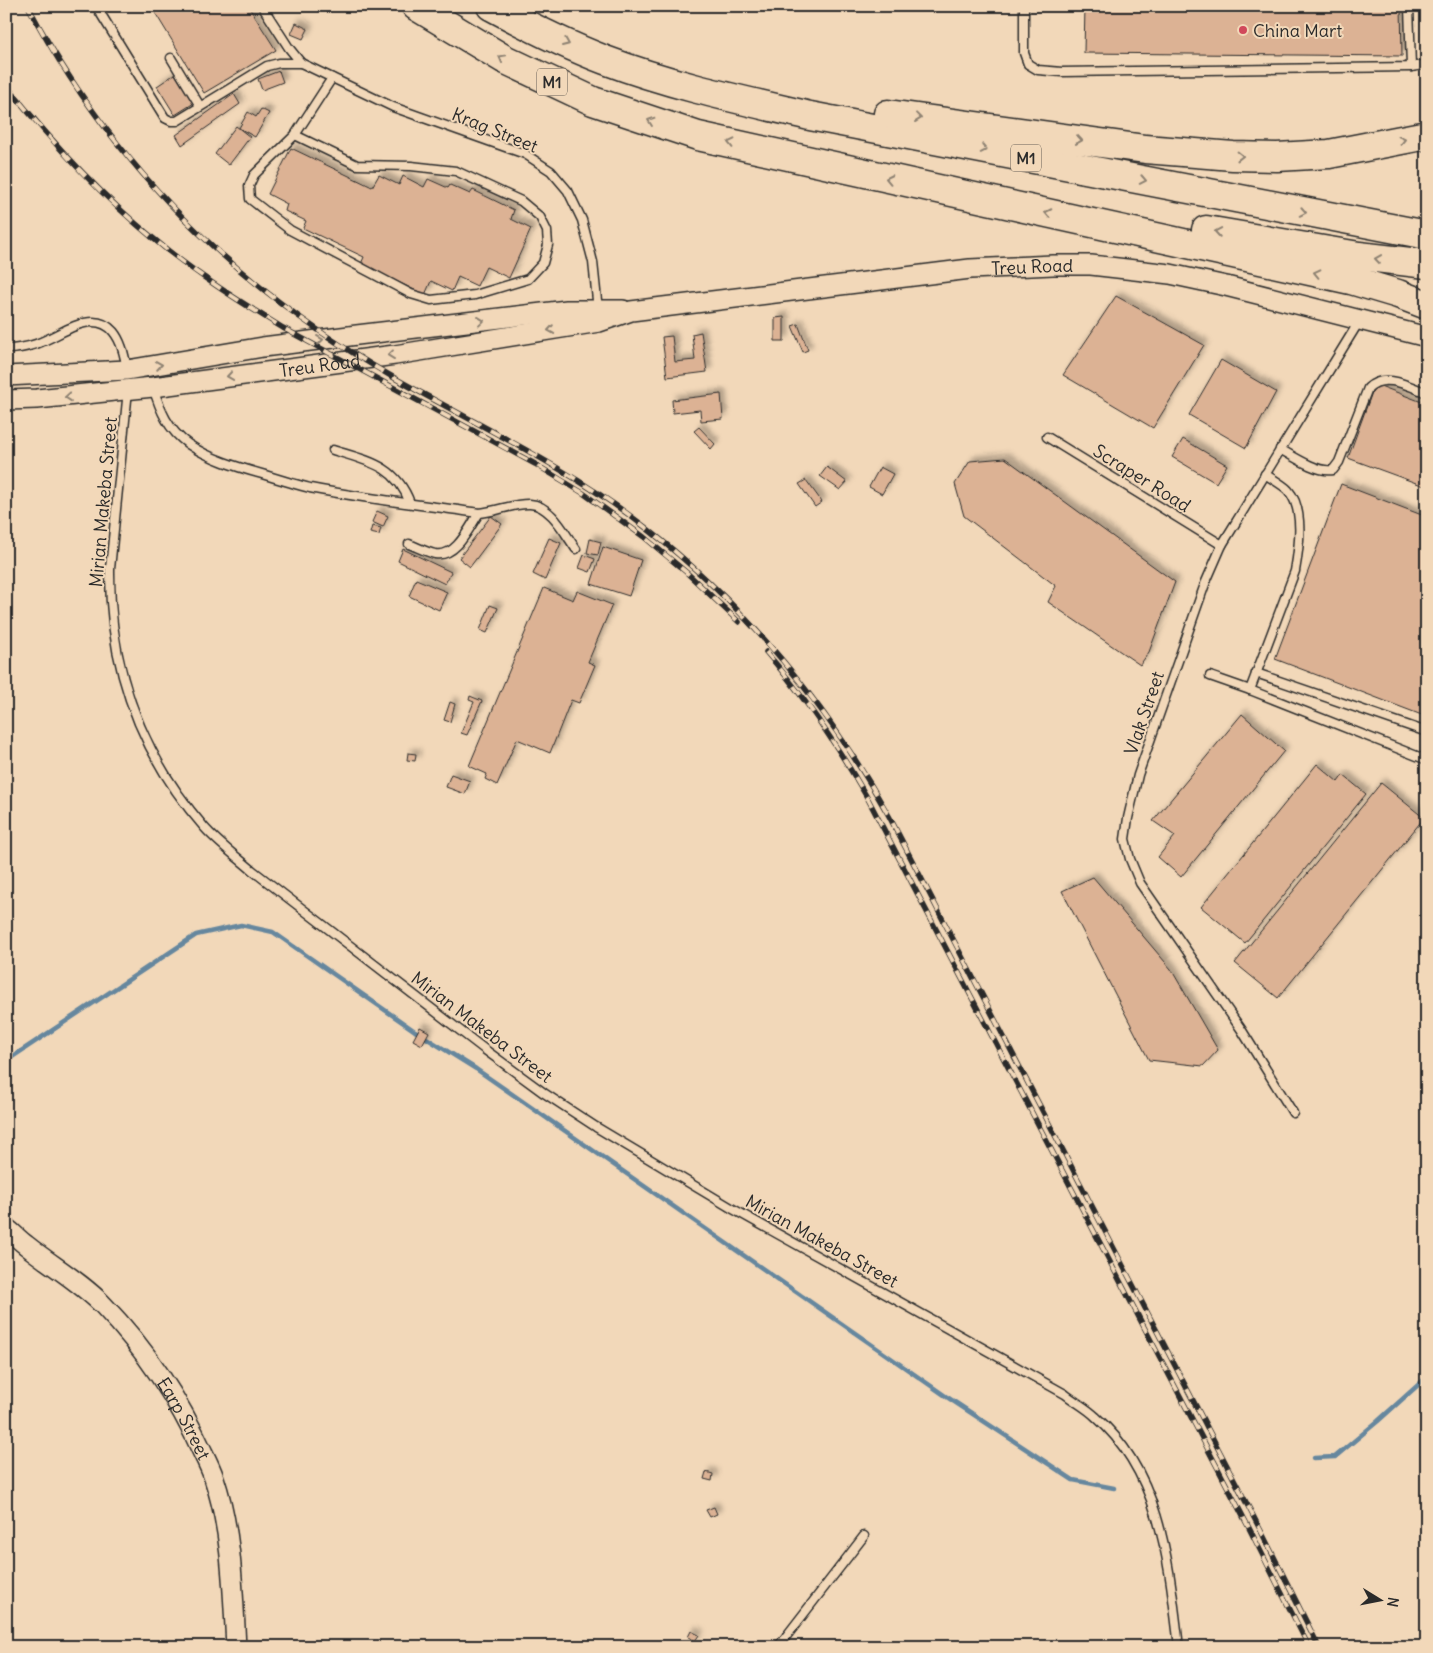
<svg xmlns="http://www.w3.org/2000/svg" width="1433" height="1653" font-family="Delius,sans-serif">
<defs>
<filter id="shadow"><feDropShadow dx="4.5" dy="-4.5" stdDeviation="2.5" flood-color="#0004"/></filter>
</defs>
<rect width="100%" height="100%" fill="#f2d8b9"/>
<filter id="ink" filterUnits="userSpaceOnUse"><feTurbulence type="fractalNoise" baseFrequency=".02" numOctaves="2"/><feDisplacementMap in="SourceGraphic" scale="10" xChannelSelector="R" yChannelSelector="G"/><feConvolveMatrix kernelMatrix="1 2 1 2 8 2 1 2 1" color-interpolation-filters="sRGB"/></filter>
<g filter="url(#ink)">
<g fill="none" stroke-linecap="round" stroke-linejoin="round">
<g stroke="#66879e" stroke-width="4.5">
<polyline points="6,1061 196,935 241,925 273,932 415,1031 476,1069 947,1397 1073,1480 1114,1488"/>
<polyline points="1314,1458 1335,1457 1378,1421 1427,1377"/>
</g>
</g>
<g fill="#dcb294" stroke="#2b2b2b" filter="url(#shadow)">
<polygon points="151,6 248,6 276,50 204,93"/>
<polygon points="1085,6 1401,6 1402,56 1084,53"/>
<polygon points="296,23 308,29 303,39 291,34"/>
<polygon points="279,71 283,82 262,90 258,79"/>
<polygon points="175,74 194,103 175,115 157,86"/>
<polygon points="234,94 240,104 182,145 176,135"/>
<polygon points="261,109 269,113 255,137 239,128 248,112 256,117"/>
<polygon points="236,126 250,137 229,165 215,154"/>
<polygon points="291,148 372,187 379,175 399,185 403,176 424,187 428,179 448,188 450,185 470,194 473,190 514,210 511,219 531,229 509,278 486,267 477,286 458,277 452,291 431,281 425,295 361,264 364,257 303,228 306,221 285,211 287,204 268,194"/>
<polygon points="1116,296 1204,345 1153,428 1063,375"/>
<polygon points="784,317 784,341 775,341 775,318"/>
<polygon points="798,324 808,350 803,352 792,326"/>
<polygon points="701,332 707,372 667,377 662,337 672,336 675,362 695,360 692,334"/>
<polygon points="1221,360 1276,392 1246,448 1189,415"/>
<polygon points="1375,384 1427,404 1427,487 1348,458"/>
<polygon points="721,394 723,419 701,421 700,410 673,413 672,400"/>
<polygon points="699,427 715,444 711,449 694,431"/>
<polygon points="1183,439 1227,465 1216,483 1172,457"/>
<polygon points="1005,458 1175,582 1149,652 1140,665 1048,602 1056,586 964,516 955,484 970,461"/>
<polygon points="827,467 847,482 840,490 820,476"/>
<polygon points="880,467 893,474 882,494 869,487"/>
<polygon points="806,480 822,502 815,507 799,484"/>
<polygon points="1341,484 1427,517 1427,717 1275,659"/>
<polygon points="377,511 388,516 383,527 372,522"/>
<polygon points="491,516 502,524 470,567 459,558"/>
<polygon points="372,526 381,528 379,535 370,533"/>
<polygon points="549,538 561,543 545,580 533,574"/>
<polygon points="590,539 601,542 598,555 587,553"/>
<polygon points="603,547 641,560 629,596 591,584"/>
<polygon points="403,549 451,572 445,584 398,561"/>
<polygon points="584,555 595,559 590,572 579,568"/>
<polygon points="416,579 447,592 439,610 409,596"/>
<polygon points="544,588 573,600 577,591 612,605 588,662 595,665 579,703 571,700 550,753 517,739 497,785 485,779 487,774 469,766"/>
<polygon points="490,605 498,608 487,633 480,630"/>
<polygon points="470,696 482,701 467,735 461,733 474,702 469,700"/>
<polygon points="450,702 455,704 450,722 444,720"/>
<polygon points="1242,714 1284,751 1181,877 1158,857 1175,836 1153,821"/>
<polygon points="408,753 416,754 415,761 407,760"/>
<polygon points="1317,764 1338,782 1343,775 1366,794 1245,943 1201,907"/>
<polygon points="451,774 470,781 465,794 446,787"/>
<polygon points="1381,783 1424,818 1278,998 1235,963"/>
<polygon points="1093,877 1171,969 1218,1050 1203,1066 1149,1060 1062,891"/>
<polygon points="420,1027 429,1032 422,1045 413,1040"/>
<polygon points="706,1472 713,1474 712,1481 704,1479"/>
<polygon points="714,1507 717,1514 710,1517 706,1510"/>
<polygon points="691,1631 699,1635 695,1641 688,1637"/>
</g>
<g fill="none" stroke-linecap="round" stroke-linejoin="round">
<defs>
<g id="service">
<polyline points="96,6 165,118 171,121 177,121 267,66 279,63 301,63 393,107 525,154 551,171 568,191 582,220 593,262 598,310"/>
<polyline points="262,6 289,48 301,63"/>
<polyline points="1024,6 1024,53 1028,64 1038,70 1062,72 1411,67 1423,65 1427,61"/>
<polyline points="1409,6 1411,67"/>
<polyline points="171,58 200,106"/>
<polyline points="295,135 254,175 249,186 250,199 290,230 411,294 431,300 475,295 528,279 543,263 548,245 547,231 540,217 521,201 456,171 411,166 357,165 295,135 332,78"/>
<path d="M 6,349 C 16,349 27,347 36,344 C 50,339 62,331 75,326 C 112,311 123,341 127,371"/>
<path d="M 153,387 C 160,410 168,430 188,444 C 210,459 237,467 262,474 C 278,479 294,484 310,488 C 366,499 423,505 479,513 C 496,512 514,503 530,504 C 551,505 565,534 576,549"/>
<path d="M 128,390 L 110,569 C 109,667 139,752 204,827 C 218,843 236,856 252,870 L 484,1049 L 544,1093 L 596,1127 L 733,1209 L 1065,1394 C 1075,1402 1087,1408 1096,1417 C 1162,1474 1169,1566 1179,1647"/>
<polyline points="1047,437 1222,545"/>
<path d="M 1280,449 C 1294,457 1318,473 1333,470 L 1339,462 L 1368,388 C 1384,372 1409,386 1427,393"/>
<path d="M 333,450 C 368,461 396,465 410,503"/>
<path d="M 1265,474 C 1272,479 1282,484 1288,490 C 1305,509 1299,548 1295,571 L 1250,690 L 1427,760"/>
<path d="M 409,544 C 417,547 426,552 435,554 C 456,558 469,528 479,513"/>
<polyline points="1256,673 1427,732"/>
<polyline points="1210,676 1250,690"/>
<polyline points="1293,1113 1241,1029 1140,883 1130,859 1125,839 1128,818 1138,775 1205,584 1222,545 1360,320"/>
<polyline points="778,1647 864,1536"/>
</g>
<g id="tertiary">
<polyline points="6,376 127,370 263,347 357,335 567,310 623,310"/>
<path id="s1" d="M 6,400 L 37,399 L 153,387 L 395,355 L 599,322 L 631,311 L 970,269 L 1053,265 L 1091,265 L 1170,274 L 1226,286 L 1427,337"/>
<path id="s2" d="M 6,1228 C 13,1233 19,1240 26,1245 C 52,1266 81,1282 104,1306 C 144,1348 179,1400 203,1453 C 207,1461 211,1469 214,1478 C 232,1531 233,1591 236,1647"/>
</g>
<g id="motorway">
<polyline points="416,6 504,59 593,101 698,136 1351,280 1398,294 1427,305"/>
<path d="M 491,6 C 528,26 566,45 605,60 C 671,85 741,100 810,116 L 1427,235"/>
<polyline points="888,114 1145,149 1233,156 1277,157 1329,154 1427,135"/>
<polyline points="1206,230 1359,256 1427,264"/>
</g>
</defs>
<use href="#service" stroke="#2b2b2b" stroke-width="11"/>
<use href="#tertiary" stroke="#2b2b2b" stroke-width="22"/>
<use href="#motorway" stroke="#2b2b2b" stroke-width="31"/>
<use href="#service" stroke="#f2d8b9" stroke-width="8"/>
<use href="#tertiary" stroke="#f2d8b9" stroke-width="19"/>
<use href="#motorway" stroke="#f2d8b9" stroke-width="28"/>
<defs>
<g id="rail">
<path d="M 28,6 C 112,165 236,287 391,376 C 477,425 567,466 645,527 C 746,606 827,705 889,816 L 1261,1531 L 1319,1647"/>
<path d="M 6,85 C 51,141 99,194 154,239 C 194,273 239,301 283,328 L 535,464 L 583,493 L 644,537 L 686,572 L 739,622"/>
<path d="M 766,652 C 805,697 838,747 868,799 L 1248,1526 L 1309,1647"/>
</g>
</defs>
<use href="#rail" stroke="#2b2b2b" stroke-width="5.5"/>
<use href="#rail" stroke="#f2d8b9" stroke-width="4" stroke-dasharray="11" stroke-linecap="butt"/>
</g>
<defs><path id="oneway-chevron" d="M-2-3.5L2.5 0L-2 3.5" fill="none" stroke-width="1.6" stroke-linecap="round" stroke-linejoin="round" transform="scale(1.25)"/></defs>
<g stroke="#8e8272">
<use href="#oneway-chevron" transform="translate(566 43) rotate(23)"/>
<use href="#oneway-chevron" transform="translate(502 58) rotate(-151)"/>
<use href="#oneway-chevron" transform="translate(918 118) rotate(7)"/>
<use href="#oneway-chevron" transform="translate(651 121) rotate(-161)"/>
<use href="#oneway-chevron" transform="translate(1079 140) rotate(8)"/>
<use href="#oneway-chevron" transform="translate(1402 140) rotate(-13)"/>
<use href="#oneway-chevron" transform="translate(731 143) rotate(-167)"/>
<use href="#oneway-chevron" transform="translate(984 149) rotate(11)"/>
<use href="#oneway-chevron" transform="translate(1240 156) rotate(1)"/>
<use href="#oneway-chevron" transform="translate(889 179) rotate(-168)"/>
<use href="#oneway-chevron" transform="translate(1143 180) rotate(11)"/>
<use href="#oneway-chevron" transform="translate(1303 212) rotate(11)"/>
<use href="#oneway-chevron" transform="translate(1048 213) rotate(-168)"/>
<use href="#oneway-chevron" transform="translate(1218 232) rotate(-170)"/>
<use href="#oneway-chevron" transform="translate(1378 259) rotate(-172)"/>
<use href="#oneway-chevron" transform="translate(1317 273) rotate(-167)"/>
<use href="#oneway-chevron" transform="translate(481 321) rotate(-7)"/>
<use href="#oneway-chevron" transform="translate(551 330) rotate(171)"/>
<use href="#oneway-chevron" transform="translate(320 340) rotate(-7)"/>
<use href="#oneway-chevron" transform="translate(391 355) rotate(173)"/>
<use href="#oneway-chevron" transform="translate(159 365) rotate(-9)"/>
<use href="#oneway-chevron" transform="translate(230 376) rotate(172)"/>
<use href="#oneway-chevron" transform="translate(68 397) rotate(175)"/>
</g>
</g>
<circle fill="#d1495b" stroke="#f2d8b9" stroke-width="2" cx="1243" cy="30" r="5"/>
<g text-anchor="middle" dominant-baseline="central" stroke-width="4" stroke-linejoin="round" paint-order="stroke">
<g fill="#f2d8b9" stroke="#675f56" stroke-width="1">
<rect x="537" y="68.5" width="30" height="27" rx="4"/>
<rect x="1011" y="144.5" width="30" height="27" rx="4"/>
</g>
<g font-size="16" font-weight="bold" fill="#2b2b2b">
<text x="552" y="82">M1</text>
<text x="1026" y="158">M1</text>
</g>
<g font-size="18" fill="#2b2b2b" stroke="#f2d8b9" text-anchor="start">
<text x="1253" y="30">China Mart</text>
</g>
<g font-size="18" fill="#2b2b2b" stroke="#f2d8b9">
<text transform="translate(495 130) rotate(22)">Krag Street</text>
<text stroke="none"><textPath href="#s1" startOffset="1036">Treu Road</textPath></text>
<text stroke="none"><textPath href="#s1" startOffset="316">Treu Road</textPath></text>
<text transform="translate(1142 478) rotate(32)">Scraper Road</text>
<text transform="translate(103 502) rotate(-85)">Mirian Makeba Street</text>
<text transform="translate(1144 713) rotate(-71)">Vlak Street</text>
<text transform="translate(482 1027) rotate(37)">Mirian Makeba Street</text>
<text transform="translate(822 1241) rotate(29)">Mirian Makeba Street</text>
<text stroke="none"><textPath href="#s2" startOffset="264">Earp Street</textPath></text>
</g>
</g>
<rect width="1433" height="1653" fill="none" stroke="#f2d8b9" stroke-width="25"/>
<rect x="12" y="12" width="1408" height="1628" fill="none" stroke="#2b2b2b" stroke-width="2" filter="url(#ink)"/>
<g transform="translate(1380 1600) rotate(100)" stroke="#f2d8b9" stroke-width="4" paint-order="stroke">
<path d="M0-4L9 19L0 12L-9 19Z" fill="#2b2b2b"/>
<text y="-8" font-size="14" font-weight="bold" text-anchor="middle" fill="#2b2b2b">N</text>
</g>
</svg>
